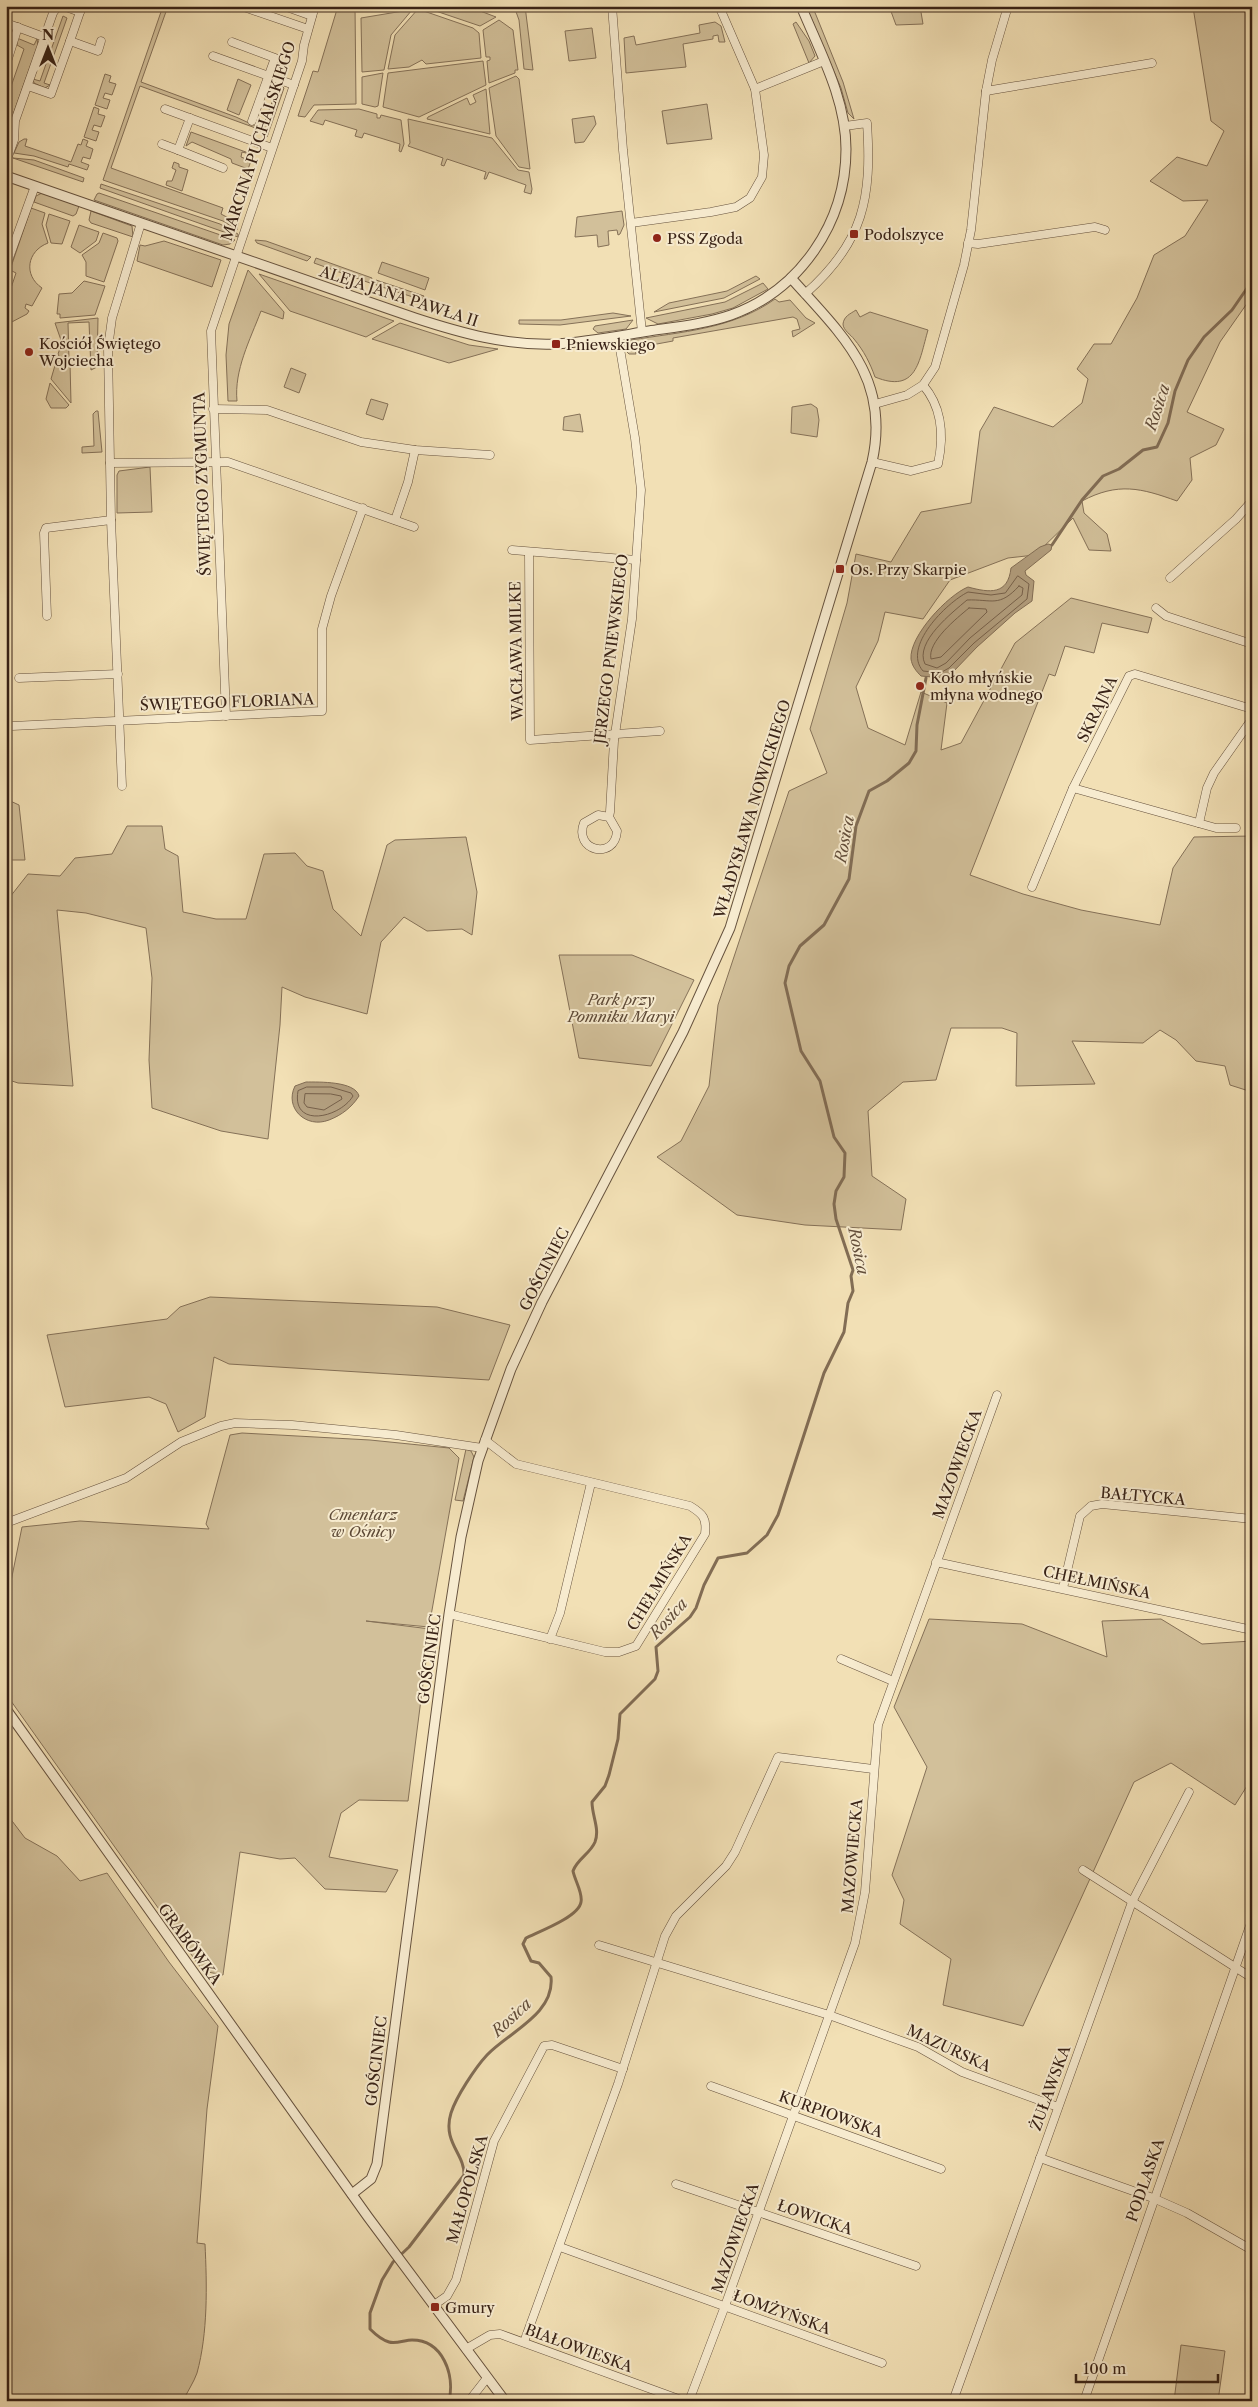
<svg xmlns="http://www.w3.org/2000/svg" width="1258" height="2407" font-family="'Libre Caslon Text',serif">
<rect width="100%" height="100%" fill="#f2e0b5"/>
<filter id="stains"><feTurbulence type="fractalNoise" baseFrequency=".004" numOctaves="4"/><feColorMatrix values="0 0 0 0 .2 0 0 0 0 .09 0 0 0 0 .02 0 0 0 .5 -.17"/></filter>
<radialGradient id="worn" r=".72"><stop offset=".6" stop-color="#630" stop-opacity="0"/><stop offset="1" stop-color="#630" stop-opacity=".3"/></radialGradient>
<g fill="#d2c09a" stroke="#857158">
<polygon points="163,6 168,6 141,82 236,117 262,129 277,89 269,86 270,83 281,85 284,88 267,137 261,135 261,130 140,86 111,168 223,208 221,214 238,223 237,230 223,221 103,180"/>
<polygon points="338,6 355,6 356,104 314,105 305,117 298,116 313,71 318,72"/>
<polygon points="421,6 467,6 496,17 480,26"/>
<polygon points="514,6 525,6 533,70 524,69 519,20"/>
<polygon points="806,6 812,6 816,15 843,82 854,119 848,113 841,88"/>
<polygon points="889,6 920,6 923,24 896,25"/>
<path d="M 1252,6 L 1252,303 L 1248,302 L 1220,342 L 1187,412 L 1224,429 L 1216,445 L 1190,458 L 1192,480 L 1177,501 C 1141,488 1118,482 1082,501 L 1084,513 L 1107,534 L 1111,551 L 1089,550 L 1073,518 L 1035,555 L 1008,558 L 950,580 L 923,619 L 885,612 L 878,641 L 856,687 L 868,728 L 905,745 L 921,692 L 947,703 L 941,750 L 961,743 L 1015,643 L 1071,598 L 1152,618 L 1148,633 L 1102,623 L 1094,653 L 1065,646 L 1055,676 L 1049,674 L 970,875 L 1023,894 L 1081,910 L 1160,925 L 1173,868 L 1194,837 L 1252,836 L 1252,1092 L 1230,1085 L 1225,1066 L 1196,1061 L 1176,1040 L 1160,1030 L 1143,1043 L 1072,1041 L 1095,1084 L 1016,1086 L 1017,1033 L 1002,1028 L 951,1028 L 936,1080 L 903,1082 L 868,1111 L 872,1176 L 906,1199 L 901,1230 L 805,1225 L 737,1215 L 657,1157 L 681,1141 L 709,1086 L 718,1005 L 789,791 L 827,773 L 810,729 L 847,603 L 856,554 L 891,562 L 921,512 L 971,503 L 980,431 L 994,407 L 1053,427 L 1082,403 L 1088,379 L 1077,369 L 1094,344 L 1111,344 L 1137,298 L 1154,255 L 1185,236 L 1208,200 L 1183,201 L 1150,181 L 1177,157 L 1207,166 L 1224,131 L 1211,121 L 1193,7 Z"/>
<polygon points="418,9 473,28 479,33 481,58 426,64 422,60 409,67 388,69 395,35"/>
<polygon points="409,10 412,10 391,35 384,70 362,72 361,18"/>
<polygon points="63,16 67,18 44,83 50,85 45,88 34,83 33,79 40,81"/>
<polygon points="499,20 513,30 518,70 515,70 515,73 489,83 487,61 490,60 490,57 486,57 483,30"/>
<polygon points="715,22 721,26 725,42 719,42 718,35 713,36 713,39 683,44 686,67 626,73 624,38 634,36 636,45 700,33 699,25"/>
<polygon points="796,22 809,41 815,56 809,63 793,24"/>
<polygon points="592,28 596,58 569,61 565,31"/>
<polygon points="17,38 34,45 37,39 38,45 10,123 9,140 6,148 6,101 24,49 17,45"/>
<polygon points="483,61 486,85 419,117 383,107 388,73"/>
<polygon points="383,73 378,106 375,107 362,104 362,77"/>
<polygon points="105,74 111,76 109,82 116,84 112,95 105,93 103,98 110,100 107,109 95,105"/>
<polygon points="516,76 519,79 530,169 519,167 496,136 489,88"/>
<polygon points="238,79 251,85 239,115 227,110"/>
<polygon points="486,89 490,134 427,119 428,117 467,98 470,105 476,102 473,95"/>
<polygon points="707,104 712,139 667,144 662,111"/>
<polygon points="94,107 99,109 98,114 105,116 101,127 94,125 92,130 99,132 96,141 84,137"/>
<polygon points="359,109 377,114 377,118 380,118 381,115 401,120 404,144 401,152 399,151 400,144 364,133 362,138 355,136 357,130 325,120 323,125 310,121 318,110"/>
<polygon points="594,116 596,124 584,142 575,143 572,119"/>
<polygon points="408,119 492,138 518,170 529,172 532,189 531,194 524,192 526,185 489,172 486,179 484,179 486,172 447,159 444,166 441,165 443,158 408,146 410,143"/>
<polygon points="191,132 254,155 242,152 241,157 251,161 248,169 232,163 231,159 192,142 186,146"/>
<polygon points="24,139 27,139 25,146 71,162 78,144 81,145 83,139 88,141 86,146 93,149 90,159 83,157 81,162 89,165 87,170 69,164 68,167 34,156 14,153 19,142"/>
<polygon points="13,158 34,160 84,178 83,182"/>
<polygon points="174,162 179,164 179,167 188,170 182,191 166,185 167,181 172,181 176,170 172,168"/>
<polygon points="101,184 220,224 238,234 238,237 100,188"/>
<polygon points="42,193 79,206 76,214 73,216 34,202 36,196"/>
<polygon points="99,193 235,240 230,244 223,245 94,200 97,194"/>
<path d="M 31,208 L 45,213 L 42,224 L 48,243 C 27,251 23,275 42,288 L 32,306 L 26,304 L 25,308 L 29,311 L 27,314 L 8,324 L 6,327 L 6,303 L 16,273 L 10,270 Z"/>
<polygon points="91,211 132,226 133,237 91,223 89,220"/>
<polygon points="622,211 624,225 620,234 618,235 617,230 608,231 609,245 598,247 597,235 575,237 577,217"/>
<polygon points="49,214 70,221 62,244 51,243 46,225"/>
<polygon points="79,225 99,232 96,241 80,253 71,247"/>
<polygon points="103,233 117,238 118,241 104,282 86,276 86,262 82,255 99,243"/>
<polygon points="255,240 266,241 311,257 307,261 257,243"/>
<polygon points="164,241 221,260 212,287 137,261 140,245 145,246"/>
<polygon points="316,258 372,278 370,283 314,263"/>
<polygon points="382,262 429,278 425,290 378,273"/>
<path d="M 248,270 L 284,312 L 283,319 L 261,311 C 250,340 234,370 237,401 L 228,401 L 226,355 L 229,324 Z"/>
<polygon points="259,274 394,321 366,337 290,311"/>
<polygon points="756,276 760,279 724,298 654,312 669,303 727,291"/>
<polygon points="376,280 424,296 422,300 376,285"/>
<polygon points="84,281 105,286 95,315 60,318 60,314 57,314 59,294 72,293"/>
<polygon points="763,283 768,289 733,308 712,314 658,324 646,318 725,302"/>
<path d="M 775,299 L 779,302 L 790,300 L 806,318 L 815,323 L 793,337 L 792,331 L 800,329 L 797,319 L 793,317 L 673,338 L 673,341 L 635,348 L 636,354 L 629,354 L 624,349 L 626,343 L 631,340 C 681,332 733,329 775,299 Z"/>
<path d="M 856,310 L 860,317 L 870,312 L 928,330 C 919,361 917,394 875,377 C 870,363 864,351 854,339 C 851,335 843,330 843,324 C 844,316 850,314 856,310 Z"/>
<polygon points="613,313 631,316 560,325 519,324 519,320 561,320"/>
<polygon points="98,318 97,367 91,370 89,322 68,323 69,359 60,358 58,354 62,343 55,323"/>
<polygon points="633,320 626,329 598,333 593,329 595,326"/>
<polygon points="400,323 469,345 498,349 449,363 372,339"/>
<polygon points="60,360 70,363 71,403 51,379 56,362"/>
<polygon points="291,368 306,374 299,393 284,387"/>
<polygon points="50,383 69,405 66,408 51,408 46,399"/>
<polygon points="371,399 388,404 383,420 366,414"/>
<polygon points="811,404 817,408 819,420 817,437 791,433 792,407"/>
<polygon points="96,411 98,411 102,452 82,453 82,447 94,446 93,414"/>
<polygon points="580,414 583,432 563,430 564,417"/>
<polygon points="150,467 152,512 117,513 117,475 119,471"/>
<polygon points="6,799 19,805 25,860 6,860"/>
<polygon points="127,826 162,826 165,849 178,856 183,912 216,919 246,919 264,854 295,853 307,866 323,871 333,909 361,936 387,845 395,840 466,837 477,892 472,935 462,929 427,931 404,917 381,942 367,1014 305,997 282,987 280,1025 268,1139 221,1131 152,1108 149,1060 152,978 146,928 86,913 57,910 73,1086 18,1083 6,1079 6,964 11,958 6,902 28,874 60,876 75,858 112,854"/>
<polygon points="559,955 632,955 694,980 651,1066 579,1058"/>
<polygon points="210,1297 437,1307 510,1325 489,1380 229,1364 214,1357 205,1417 178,1432 166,1404 149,1397 65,1407 47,1335 167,1319 180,1307"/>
<polygon points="242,1433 370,1440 449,1448 459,1458 429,1627 366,1621 430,1629 408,1801 359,1800 341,1813 329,1857 398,1870 386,1892 325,1889 295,1858 280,1859 240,1852 223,1975 203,1971 6,1694 6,1606 22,1527 80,1521 209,1529 206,1524 230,1435"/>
<polygon points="466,1449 471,1451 474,1457 463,1501 455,1500"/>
<polygon points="929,1619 1022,1624 1107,1657 1102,1621 1161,1619 1202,1644 1252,1641 1252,1778 1235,1805 1171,1763 1134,1782 1023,2026 943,2005 951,1959 900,1924 904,1900 892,1875 927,1767 894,1707"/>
<path d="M 6,1813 L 25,1838 L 57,1856 L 80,1881 L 107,1873 L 169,1962 L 218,2026 L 207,2109 L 197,2243 L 205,2244 C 207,2285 208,2333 197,2373 C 194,2382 187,2392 183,2401 L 6,2401 Z"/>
<polygon points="1181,2345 1225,2351 1218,2401 1174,2401"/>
</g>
<g fill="#b39f7f" stroke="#826d55">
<path d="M 1048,544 L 1052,545 L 1051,550 L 1025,571 L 1026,575 L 1034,581 L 1032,601 L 1015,613 L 977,647 L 953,672 L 943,678 L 921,676 C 916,671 912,666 911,659 C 909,636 948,595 968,587 C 990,593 1008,595 1011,568 L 1040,547 Z"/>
<path d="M 306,1082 C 319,1082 355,1081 359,1096 C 352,1107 342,1115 329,1120 C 306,1129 284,1108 295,1086 Z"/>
</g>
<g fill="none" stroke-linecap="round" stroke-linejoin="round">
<g stroke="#76604a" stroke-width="1">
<path d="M 1018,576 L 1029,584 L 1027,599 L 974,643 L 949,668 L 940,673 L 923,671 C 902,647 946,603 968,592 L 991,595 L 1005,593 Z"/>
<path d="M 1019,586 L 1023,588 L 1022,595 L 970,638 L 946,663 L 937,668 L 925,664 C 914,642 953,612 967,600 C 992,599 999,608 1019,586 Z"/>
<path d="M 969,608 L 986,609 L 987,612 L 941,657 L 931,659 C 927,642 957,618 969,608 Z"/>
<path d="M 307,1087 L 331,1087 L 351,1093 L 353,1096 C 340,1118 291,1129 298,1091 Z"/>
<polygon points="331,1094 341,1096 342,1099 324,1110 307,1107 304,1103 305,1094"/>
</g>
<g stroke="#826d55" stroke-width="3">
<polyline points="1052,545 1082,500 1103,476 1119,469 1143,450 1157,447 1168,423 1175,391 1188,360 1204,337 1232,310 1252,281"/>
<path d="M 449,2401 C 455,2375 443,2340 412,2340 C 405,2340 396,2344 389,2342 C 382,2340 375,2334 370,2329 L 370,2313 L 382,2280 L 393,2262 L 409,2247 L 464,2175 C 465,2154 442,2142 451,2113 C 456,2097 475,2068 487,2055 C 509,2032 555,2014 551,1977 L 539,1963 L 531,1961 L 523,1944 L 526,1938 C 538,1932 579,1917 581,1902 C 583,1893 575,1881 573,1871 C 577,1859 590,1854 595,1842 C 600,1829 592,1816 592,1802 L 605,1786 L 609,1775 L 618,1739 L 620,1714 L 655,1679 L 658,1671 L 656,1647 L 690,1617 L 696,1608 L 704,1585 L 718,1558 L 747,1553 L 767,1535 L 778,1515 L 824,1373 L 844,1332 L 848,1303 L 853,1291 L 851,1276 L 853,1270 L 836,1219 L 834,1204 L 836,1191 L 844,1177 L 845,1153 L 834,1137 L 820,1081 L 801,1051 L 785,983 L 789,966 L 800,946 L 824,925 L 849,879 L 856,826 L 869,791 L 887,781 L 909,763 L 916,751 L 917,725 L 926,678"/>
</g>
<defs>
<g id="minor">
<polyline points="63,6 80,12 82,6"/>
<polyline points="241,6 308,29"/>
<polyline points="284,6 312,16"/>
<polyline points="612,6 623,150 642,332"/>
<polyline points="80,12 70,41 98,51 101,41"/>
<polyline points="6,23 44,37"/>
<polyline points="232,42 275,58 252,121"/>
<polyline points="213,56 294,85"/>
<polyline points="6,65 18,27"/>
<polyline points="28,86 51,94 70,41"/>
<polyline points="755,89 824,61"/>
<polyline points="986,91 1152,63"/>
<polyline points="165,109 272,148"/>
<polyline points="162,144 178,150 190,118"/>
<polyline points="178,150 223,168"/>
<polyline points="6,162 14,140 15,121 53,13 58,6"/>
<polyline points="631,223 711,212 736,207 750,198 762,177 764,155 755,89 719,6"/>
<polyline points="968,243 978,244 1095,227 1105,230"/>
<polyline points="6,266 35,186"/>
<path d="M 805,294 C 864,242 872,198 867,123 L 845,126"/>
<polyline points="923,385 935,367 964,265 971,230 986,91 992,60 1008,6"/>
<polyline points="213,409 267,410 361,442 415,450 490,455"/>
<path d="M 872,462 L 911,471 L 938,464 C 944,436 942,407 923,385 L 907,395 L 875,404"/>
<polyline points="110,463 228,462 414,527"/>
<polyline points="395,520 408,482 415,450"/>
<polyline points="512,550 636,560"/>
<polyline points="529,552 530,740 660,731"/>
<polyline points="1170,578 1236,519 1252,501"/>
<polyline points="1156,608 1166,616 1252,644"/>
<polyline points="47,616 44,533 46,528 111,520"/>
<polyline points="19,678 118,674"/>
<polyline points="226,716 211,331 302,61 304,45 315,6"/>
<polyline points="12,726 322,711 322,629 331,596 363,508"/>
<polyline points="122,786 111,520 108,348 112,318 141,223"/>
<polyline points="1073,788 1216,828 1236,828"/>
<path d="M 609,817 L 617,831 C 615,861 573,851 584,823 L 598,815 L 609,817 L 610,812 L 614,741 L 632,619 L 641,490 L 635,438 L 618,337"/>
<polyline points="1199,823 1207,788 1214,773 1252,719"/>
<polyline points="1032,887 1073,788 1129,676 1135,674 1252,709"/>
<polyline points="6,1523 126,1478 181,1442 221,1426 235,1423 292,1425 396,1435 482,1448"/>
<polyline points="936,1562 1252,1630"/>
<polyline points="1063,1588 1080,1516 1091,1506 1102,1504 1252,1519"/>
<path d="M 449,1614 L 605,1652 L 619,1652 L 636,1646 L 705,1534 C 707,1518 703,1514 690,1506 L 516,1464 L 485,1440"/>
<polyline points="550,1639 560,1613 591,1483"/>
<polyline points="841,1659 893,1681"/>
<polyline points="1083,1870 1252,1978"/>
<polyline points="599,1945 829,2015 918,2047 962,2072 1058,2107"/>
<polyline points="711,2086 941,2169"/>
<polyline points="1040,2158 1153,2198 1187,2213 1252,2250"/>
<polyline points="676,2184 916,2266"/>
<polyline points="560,2247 882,2363"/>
<polyline points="434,2305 447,2296 456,2280 494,2141 544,2046 552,2045 623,2069"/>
<polyline points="524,2342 618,2084 665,1936 676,1916 726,1866 735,1852 778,1757 873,1769"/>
<polyline points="466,2349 490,2335 500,2334 684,2401"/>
<polyline points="469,2401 487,2378"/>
<polyline points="689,2401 725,2306 855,1943 865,1892 878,1725 997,1395"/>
<polyline points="953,2401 1132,1902 1189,1792"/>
<polyline points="1084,2401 1252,1920"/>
</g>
<g id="tertiary">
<path d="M 6,176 L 415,318 C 461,333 507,346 556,344 C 587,342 618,336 649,331 C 676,327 705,324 731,315 C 800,290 846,223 846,149 C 846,99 820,52 801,6"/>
<polyline points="6,1709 368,2217 505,2401"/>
<path d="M 352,2194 L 371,2179 L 377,2164 L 449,1614 L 461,1537 L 478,1461 L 511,1369 L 542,1302 L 683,1032 L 730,928 L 872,462 C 891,378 842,335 791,278"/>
</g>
</defs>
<use href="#minor" stroke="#66523e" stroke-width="9"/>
<use href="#tertiary" stroke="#66523e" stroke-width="11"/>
<use href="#minor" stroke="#f7ebcf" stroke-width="8"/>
<use href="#tertiary" stroke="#f7ebcf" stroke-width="9"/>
</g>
<g fill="#8f2418" stroke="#f7ebcf" stroke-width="2">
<rect x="849" y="229" width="10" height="10" rx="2.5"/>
<circle cx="657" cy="238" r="5"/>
<rect x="551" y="339" width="10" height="10" rx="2.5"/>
<circle cx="29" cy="352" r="5"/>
<rect x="835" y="564" width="10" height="10" rx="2.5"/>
<circle cx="920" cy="686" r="5"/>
<rect x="430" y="2302" width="10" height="10" rx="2.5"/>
</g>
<g text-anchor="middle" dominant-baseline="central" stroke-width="4" stroke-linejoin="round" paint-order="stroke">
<g font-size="15" fill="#382216" stroke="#f7ebcf">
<text transform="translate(258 141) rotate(-72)">MARCINA PUCHALSKIEGO</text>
<text transform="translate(399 296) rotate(18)">ALEJA JANA PAWŁA II</text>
<text transform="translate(202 484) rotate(-92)">ŚWIĘTEGO ZYGMUNTA</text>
<text transform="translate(611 649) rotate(-83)">JERZEGO PNIEWSKIEGO</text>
<text transform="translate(516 651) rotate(-91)">WACŁAWA MILKE</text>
<text transform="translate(227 702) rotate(-2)">ŚWIĘTEGO FLORIANA</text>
<text transform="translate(1097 709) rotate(-64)">SKRAJNA</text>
<text transform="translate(752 809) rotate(-73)">WŁADYSŁAWA NOWICKIEGO</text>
<text transform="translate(544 1269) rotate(-63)">GOŚCINIEC</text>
<text transform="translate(957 1464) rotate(-70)">MAZOWIECKA</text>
<text transform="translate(1143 1496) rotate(5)">BAŁTYCKA</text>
<text transform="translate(659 1582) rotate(-59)">CHEŁMIŃSKA</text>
<text transform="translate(1097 1582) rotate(12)">CHEŁMIŃSKA</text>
<text transform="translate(429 1659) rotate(-82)">GOŚCINIEC</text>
<text transform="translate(852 1856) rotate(-85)">MAZOWIECKA</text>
<text transform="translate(190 1944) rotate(54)">GRABÓWKA</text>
<text transform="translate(949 2048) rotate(25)">MAZURSKA</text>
<text transform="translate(376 2061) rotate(-83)">GOŚCINIEC</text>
<text transform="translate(1050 2088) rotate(-70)">ŻUŁAWSKA</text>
<text transform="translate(831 2114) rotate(20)">KURPIOWSKA</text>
<text transform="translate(1145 2180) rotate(-71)">PODLASKA</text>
<text transform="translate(467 2189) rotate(-74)">MAŁOPOLSKA</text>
<text transform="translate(815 2217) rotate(19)">ŁOWICKA</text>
<text transform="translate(735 2238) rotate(-71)">MAZOWIECKA</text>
<text transform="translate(782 2312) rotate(20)">ŁOMŻYŃSKA</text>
<text transform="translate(579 2348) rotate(20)">BIAŁOWIESKA</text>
</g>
<g font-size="15" fill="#382216" stroke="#f7ebcf" text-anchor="start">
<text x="864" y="234">Podolszyce</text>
<text x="667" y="238">PSS Zgoda</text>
<text x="39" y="343">Kościół Świętego<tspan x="39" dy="17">Wojciecha</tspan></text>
<text x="566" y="344">Pniewskiego</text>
<text x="850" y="569">Os. Przy Skarpie</text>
<text x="930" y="677">Koło młyńskie<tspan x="930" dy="17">młyna wodnego</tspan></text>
<text x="445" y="2307">Gmury</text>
</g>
<g font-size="15" font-style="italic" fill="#5e4a37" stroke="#f7ebcf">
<text x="621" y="999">Park przy<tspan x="621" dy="17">Pomniku Maryi</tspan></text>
<text x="363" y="1514">Cmentarz<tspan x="363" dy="17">w Ośnicy</tspan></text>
</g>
<g font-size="16" font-style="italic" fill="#634e3b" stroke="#f7ebcf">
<text transform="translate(1157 407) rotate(-72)">Rosica</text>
<text transform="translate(844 839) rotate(-80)">Rosica</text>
<text transform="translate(859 1251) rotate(78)">Rosica</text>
<text transform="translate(668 1618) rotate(-48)">Rosica</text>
<text transform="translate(511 2017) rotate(-43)">Rosica</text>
</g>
</g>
<rect width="1258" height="2407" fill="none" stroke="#f2e0b5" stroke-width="25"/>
<rect x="8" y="8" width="1243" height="2392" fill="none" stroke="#382216" stroke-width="2.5"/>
<rect x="12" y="12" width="1233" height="2382" fill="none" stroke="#382216"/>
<g transform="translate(48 48)" stroke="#f7ebcf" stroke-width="4" paint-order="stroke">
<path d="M0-4L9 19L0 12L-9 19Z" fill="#382216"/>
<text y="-8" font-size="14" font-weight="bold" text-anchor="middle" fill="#382216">N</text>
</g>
<path d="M1076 2374v8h142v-8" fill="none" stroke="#382216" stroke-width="2.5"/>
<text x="1083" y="2374" font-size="15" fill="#382216" stroke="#f7ebcf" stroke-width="4" paint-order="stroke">100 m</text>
<rect width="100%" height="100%" filter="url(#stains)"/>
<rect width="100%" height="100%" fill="url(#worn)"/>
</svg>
